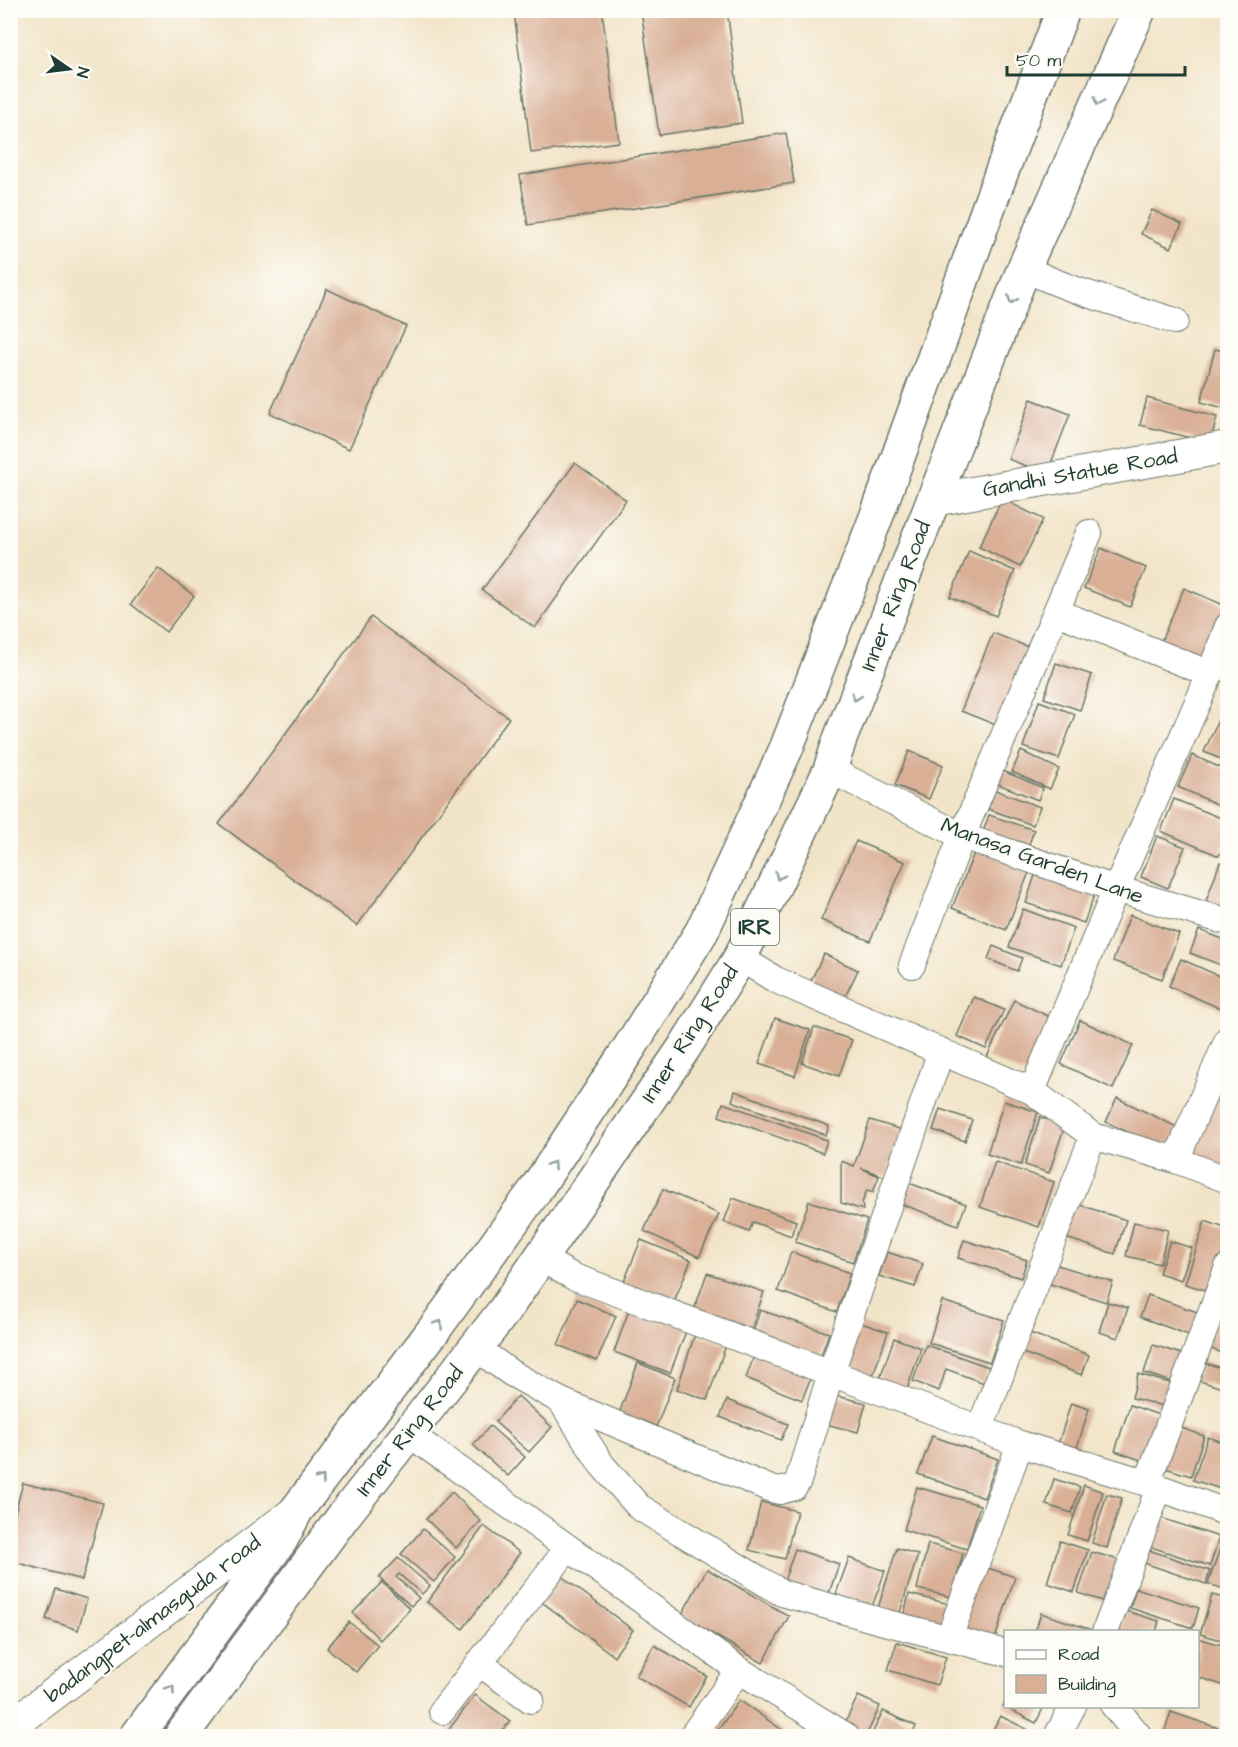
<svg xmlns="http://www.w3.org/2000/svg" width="1238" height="1747" font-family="'Architects Daughter',sans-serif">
<rect width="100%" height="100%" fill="#fdfcf7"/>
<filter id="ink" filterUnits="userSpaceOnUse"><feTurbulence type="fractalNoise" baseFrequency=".0167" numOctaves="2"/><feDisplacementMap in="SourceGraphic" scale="12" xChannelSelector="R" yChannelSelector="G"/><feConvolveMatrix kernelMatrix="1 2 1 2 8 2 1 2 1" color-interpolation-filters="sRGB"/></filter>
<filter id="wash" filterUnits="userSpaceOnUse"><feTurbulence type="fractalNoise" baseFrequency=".008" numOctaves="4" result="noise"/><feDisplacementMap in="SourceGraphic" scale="24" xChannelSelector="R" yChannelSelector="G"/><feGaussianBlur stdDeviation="1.35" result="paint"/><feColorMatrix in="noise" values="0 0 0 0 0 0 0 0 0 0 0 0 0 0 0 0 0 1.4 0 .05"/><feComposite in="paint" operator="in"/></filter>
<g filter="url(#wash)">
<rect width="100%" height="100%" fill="#f2e4c8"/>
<g id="blocks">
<g fill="#d9af95">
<polygon points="528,10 602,10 619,142 531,153 514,12"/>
<polygon points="641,10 727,10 742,123 659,135"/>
<polygon points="786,133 794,183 528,225 520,175"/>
<polygon points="1152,210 1182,224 1171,248 1141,234"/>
<polygon points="327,289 406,326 349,449 270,413"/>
<polygon points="1215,349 1228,352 1228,409 1201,402"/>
<polygon points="1147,398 1217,417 1210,443 1140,425"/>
<polygon points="1031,399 1070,414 1047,474 1008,459"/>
<polygon points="575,463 626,500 535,628 482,590"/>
<polygon points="1002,499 1043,519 1020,567 979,547"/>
<polygon points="1101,548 1146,568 1130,607 1084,588"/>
<polygon points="969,551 1015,571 996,616 950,597"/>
<polygon points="158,568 194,596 166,632 131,604"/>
<polygon points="1184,588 1228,607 1201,667 1158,648"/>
<polygon points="371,617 509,718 357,926 219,824"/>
<polygon points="993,633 1028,647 996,725 961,711"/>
<polygon points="1056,663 1092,675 1080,710 1044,698"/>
<polygon points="1039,701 1075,714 1059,759 1023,747"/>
<polygon points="1223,709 1228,711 1228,762 1204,752"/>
<polygon points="909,751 943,765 929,799 895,785"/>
<polygon points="1021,751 1059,769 1050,789 1012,772"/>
<polygon points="1192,755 1228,771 1228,809 1178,787"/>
<polygon points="1003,771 1043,788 1038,800 998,784"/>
<polygon points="995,790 1040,807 1033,825 988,809"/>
<polygon points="1174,799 1228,821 1228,835 1219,856 1161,831"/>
<polygon points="989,815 1034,830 1026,853 981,838"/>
<polygon points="1157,836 1185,847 1168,888 1141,877"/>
<polygon points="856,841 905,862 870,941 821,920"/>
<polygon points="976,848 1030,870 1006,930 952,908"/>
<polygon points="1220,862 1228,865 1228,908 1206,901"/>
<polygon points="1035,875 1094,895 1084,923 1026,903"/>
<polygon points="1023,909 1074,928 1061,965 1009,947"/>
<polygon points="1130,915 1179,934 1162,979 1113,961"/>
<polygon points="1199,930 1228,941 1228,968 1190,953"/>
<polygon points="993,946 1022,958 1017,971 988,959"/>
<polygon points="824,954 858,970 844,999 810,982"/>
<polygon points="1181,959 1228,980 1228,995 1222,1009 1169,986"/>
<polygon points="974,997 1004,1010 986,1049 957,1036"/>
<polygon points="1014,1000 1052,1018 1026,1075 987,1057"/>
<polygon points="775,1018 810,1030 795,1076 759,1064"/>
<polygon points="1080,1020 1133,1045 1113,1089 1061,1064"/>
<polygon points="814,1027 852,1040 839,1076 802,1063"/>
<polygon points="1211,1089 1228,1096 1228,1164 1226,1169 1185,1152"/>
<polygon points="735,1091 829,1126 826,1135 732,1101"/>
<polygon points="1117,1098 1179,1128 1168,1151 1106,1122"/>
<polygon points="1004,1101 1038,1112 1021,1165 987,1154"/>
<polygon points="723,1103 827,1140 823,1153 719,1116"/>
<polygon points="940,1109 972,1120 965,1141 933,1130"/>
<polygon points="1040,1117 1065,1125 1049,1173 1025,1165"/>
<polygon points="870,1120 902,1130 886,1177 861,1168 879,1176 873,1192 867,1190 862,1203 863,1210 841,1203 841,1161 854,1166"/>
<polygon points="995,1162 1054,1182 1039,1227 980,1207"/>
<polygon points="909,1183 966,1204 958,1225 901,1204"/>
<polygon points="663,1189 719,1214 699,1257 644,1231"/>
<polygon points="733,1198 796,1221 791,1236 753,1222 749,1232 724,1222"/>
<polygon points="809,1201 867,1220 853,1262 795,1242"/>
<polygon points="1071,1202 1126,1220 1115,1254 1060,1236"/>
<polygon points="1205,1221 1228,1229 1228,1245 1212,1292 1185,1284"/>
<polygon points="1134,1222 1168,1230 1160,1264 1126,1256"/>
<polygon points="641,1240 691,1260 673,1304 623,1284"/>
<polygon points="964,1240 1027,1260 1021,1278 958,1258"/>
<polygon points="1170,1241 1192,1248 1181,1280 1159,1273"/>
<polygon points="791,1252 850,1273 837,1312 778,1291"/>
<polygon points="887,1252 923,1264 915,1287 879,1276"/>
<polygon points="1051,1263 1113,1282 1106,1302 1044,1282"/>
<polygon points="707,1273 764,1292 749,1335 692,1316"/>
<polygon points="1148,1295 1203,1314 1194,1337 1140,1317"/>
<polygon points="577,1299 616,1316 597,1361 558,1345"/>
<polygon points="942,1301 1004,1320 990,1362 929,1343"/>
<polygon points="1108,1302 1128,1308 1118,1338 1099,1332"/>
<polygon points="631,1304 688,1326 670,1373 614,1352"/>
<polygon points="760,1310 829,1333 819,1361 751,1338"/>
<polygon points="855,1321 888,1332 871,1381 838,1370"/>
<polygon points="1215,1323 1228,1327 1228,1355 1206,1347"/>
<polygon points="1030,1333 1089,1355 1082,1375 1023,1353"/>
<polygon points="695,1334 726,1345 707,1400 677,1389"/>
<polygon points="894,1338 921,1348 905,1396 877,1387"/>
<polygon points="926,1345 989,1367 984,1383 946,1369 939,1391 913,1381"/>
<polygon points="1153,1345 1191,1357 1182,1385 1144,1373"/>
<polygon points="756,1350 813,1372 802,1400 746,1378"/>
<polygon points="1202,1362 1228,1370 1228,1390 1197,1380"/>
<polygon points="638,1363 675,1378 655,1430 618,1416"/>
<polygon points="1138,1374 1177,1385 1171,1408 1132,1398"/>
<polygon points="832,1395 866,1403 858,1432 825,1424"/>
<polygon points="518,1396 552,1427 529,1452 495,1422"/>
<polygon points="727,1400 788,1424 781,1440 720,1417"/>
<polygon points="1071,1403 1089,1409 1074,1457 1056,1451"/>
<polygon points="1130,1405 1165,1417 1149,1463 1115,1451"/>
<polygon points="1173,1425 1204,1436 1191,1476 1159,1466"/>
<polygon points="490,1426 525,1457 508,1476 473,1445"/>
<polygon points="932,1436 998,1459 984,1498 918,1474"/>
<polygon points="1208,1437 1228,1444 1228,1469 1221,1489 1193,1480"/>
<polygon points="1054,1479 1080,1487 1072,1513 1046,1505"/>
<polygon points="23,1483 103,1503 82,1580 10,1561 10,1531"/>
<polygon points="1084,1485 1103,1492 1087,1541 1068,1535"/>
<polygon points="917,1487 980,1505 967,1549 904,1530"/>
<polygon points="452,1492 481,1521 456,1548 426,1519"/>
<polygon points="1107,1494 1122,1498 1107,1548 1092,1543"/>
<polygon points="761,1502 797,1511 785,1559 749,1550"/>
<polygon points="1158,1517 1219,1537 1210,1566 1148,1546"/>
<polygon points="484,1526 520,1553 463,1629 427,1602"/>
<polygon points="423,1529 455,1557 434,1582 401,1554"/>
<polygon points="1224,1536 1228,1537 1228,1590 1208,1584"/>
<polygon points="1060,1541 1088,1550 1074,1592 1047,1583"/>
<polygon points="928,1544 963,1553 952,1597 917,1589"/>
<polygon points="897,1548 918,1555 899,1615 878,1608"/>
<polygon points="795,1549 839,1564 826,1602 782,1587"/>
<polygon points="1149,1550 1210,1571 1206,1584 1144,1563"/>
<polygon points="1092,1552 1122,1561 1109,1603 1078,1593"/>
<polygon points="398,1558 430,1586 422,1594 399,1574 396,1577 419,1598 411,1606 379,1578"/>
<polygon points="849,1558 885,1571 869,1615 833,1602"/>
<polygon points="979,1565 1015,1577 993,1645 956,1633"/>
<polygon points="707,1569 789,1616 763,1663 681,1616"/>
<polygon points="557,1573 633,1630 614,1656 538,1599"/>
<polygon points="382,1582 410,1609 380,1640 353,1613"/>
<polygon points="1136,1588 1199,1608 1193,1628 1130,1608"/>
<polygon points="56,1589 87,1599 78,1630 46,1619"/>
<polygon points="909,1594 950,1604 943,1632 902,1622"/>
<polygon points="1212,1595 1228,1599 1228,1642 1200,1634"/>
<polygon points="1126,1611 1159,1621 1156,1632 1119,1632"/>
<polygon points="1041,1613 1095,1631 1095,1632 1035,1632"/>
<polygon points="349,1622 378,1645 356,1672 327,1648"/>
<polygon points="1198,1638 1228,1647 1228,1687 1198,1677"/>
<polygon points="897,1642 946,1657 937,1685 888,1670"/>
<polygon points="654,1645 707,1676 689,1707 636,1676"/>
<polygon points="475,1695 510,1721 498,1736 444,1736"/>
<polygon points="858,1696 880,1706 866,1736 853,1736 841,1731"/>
<polygon points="739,1700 791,1736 714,1736"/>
<polygon points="1006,1700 1006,1706 1044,1706 1036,1723 1003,1706"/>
<polygon points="883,1711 916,1726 912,1736 871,1736"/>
<polygon points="1171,1712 1227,1731 1225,1736 1163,1736"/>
<polygon points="1000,1716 1031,1731 1029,1736 990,1736"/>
</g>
</g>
</g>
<g filter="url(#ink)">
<use href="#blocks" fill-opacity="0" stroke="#697768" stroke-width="1.5"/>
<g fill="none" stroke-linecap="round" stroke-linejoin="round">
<defs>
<g id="minor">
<path d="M 1024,268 C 1071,292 1125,305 1175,321"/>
<polyline points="1057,612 1210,674"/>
<polyline points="830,770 962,836 1116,889 1228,922"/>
<polyline points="740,958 776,980 1032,1091 1093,1136 1176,1160"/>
<polyline points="912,965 962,836 1089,533"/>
<polyline points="1228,1039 1176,1160 1228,1180"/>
<polyline points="941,1051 831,1373 1020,1444 1147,1483 1228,1513"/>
<polyline points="1032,1091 1116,889 1210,674 1228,626"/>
<polyline points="540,1258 572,1276 831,1373 798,1481 794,1487 780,1491 771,1489 561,1401"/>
<polyline points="476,1348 511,1373 561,1401 602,1465 639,1507 782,1593 880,1621 1006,1653"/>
<polyline points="980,1428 1093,1136"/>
<polyline points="408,1433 739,1670 846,1736"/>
<polyline points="1147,1483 1228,1267"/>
<polyline points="1105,1632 1159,1488"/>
<polyline points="949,1638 1020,1444"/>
<polyline points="479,1663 531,1700"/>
<polyline points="1114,1706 1139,1736"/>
<polyline points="442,1711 568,1548"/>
<polyline points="692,1736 739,1670"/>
<polyline points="1057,1736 1073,1706"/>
</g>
<g id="tertiary">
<polyline points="933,500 1228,447"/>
<polyline points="10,1727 296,1511"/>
</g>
<g id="trunk">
<polyline points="137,1736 281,1540 296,1511 436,1327 534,1192 630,1047 702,931 786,749 877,515 993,195 1063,10"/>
<polyline points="181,1736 342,1518 504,1311 684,1048 740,958 830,770 840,739 1024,268 1139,10"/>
</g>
</defs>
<use href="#minor" stroke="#697768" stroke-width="28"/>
<use href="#tertiary" stroke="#697768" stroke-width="34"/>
<use href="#trunk" stroke="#697768" stroke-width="36"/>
<use href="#minor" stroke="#fff" stroke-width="26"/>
<use href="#tertiary" stroke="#fff" stroke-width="32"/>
<use href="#trunk" stroke="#fff" stroke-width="33"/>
</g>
<defs><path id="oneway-chevron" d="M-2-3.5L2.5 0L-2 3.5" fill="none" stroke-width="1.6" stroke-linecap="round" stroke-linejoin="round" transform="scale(1.5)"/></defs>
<g stroke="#8f9e9a">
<use href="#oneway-chevron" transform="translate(1098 102) rotate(114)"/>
<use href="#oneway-chevron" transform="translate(1012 300) rotate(111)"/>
<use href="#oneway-chevron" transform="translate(856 697) rotate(111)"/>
<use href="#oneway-chevron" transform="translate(779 876) rotate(115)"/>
<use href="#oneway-chevron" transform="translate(552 1165) rotate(-57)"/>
<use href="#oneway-chevron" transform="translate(439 1324) rotate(-54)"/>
<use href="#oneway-chevron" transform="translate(321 1479) rotate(-53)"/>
<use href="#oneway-chevron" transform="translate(171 1689) rotate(-54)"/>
</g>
</g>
<g text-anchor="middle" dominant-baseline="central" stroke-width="4.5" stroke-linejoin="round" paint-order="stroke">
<rect fill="#fdfcf7" stroke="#62766e" stroke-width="1.5" x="731" y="909" width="48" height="36" rx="4.5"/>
<g font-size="21" font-weight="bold" fill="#1f3d34">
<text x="755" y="927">IRR</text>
</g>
<g font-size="22" fill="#1f3d34" stroke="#fdfcf7">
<text transform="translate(1080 473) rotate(-10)">Gandhi Statue Road</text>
<text transform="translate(896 596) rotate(-69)">Inner Ring Road</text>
<text transform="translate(1042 861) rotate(20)">Manasa Garden Lane</text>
<text transform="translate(690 1034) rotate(-57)">Inner Ring Road</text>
<text transform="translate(410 1431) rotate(-52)">Inner Ring Road</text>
<text transform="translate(153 1619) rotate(-37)">badangpet-almasguda road</text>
</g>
</g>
<rect width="1238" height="1747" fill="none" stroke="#fdfcf7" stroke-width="36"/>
<rect x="1004" y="1630" width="195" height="78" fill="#fdfcf7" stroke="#a4b0a9" stroke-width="1.5"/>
<rect x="1016" y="1650" width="30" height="9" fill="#ffffff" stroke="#a4b0a9" stroke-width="1.5"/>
<text x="1058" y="1660" font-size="18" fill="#1f3d34">Road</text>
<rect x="1016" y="1675" width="30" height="18" fill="#d9af95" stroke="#a4b0a9" stroke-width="1.5"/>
<text x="1058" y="1690" font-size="18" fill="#1f3d34">Building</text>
<g transform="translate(69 69) rotate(104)" stroke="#fdfcf7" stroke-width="4.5" paint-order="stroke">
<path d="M0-4.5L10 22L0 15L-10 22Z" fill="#1f3d34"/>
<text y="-9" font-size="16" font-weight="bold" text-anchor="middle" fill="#1f3d34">N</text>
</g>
<path d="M1007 66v9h178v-9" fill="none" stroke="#1f3d34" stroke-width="3"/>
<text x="1016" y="66" font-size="18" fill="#1f3d34" stroke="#fdfcf7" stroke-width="4.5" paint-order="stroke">50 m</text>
</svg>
